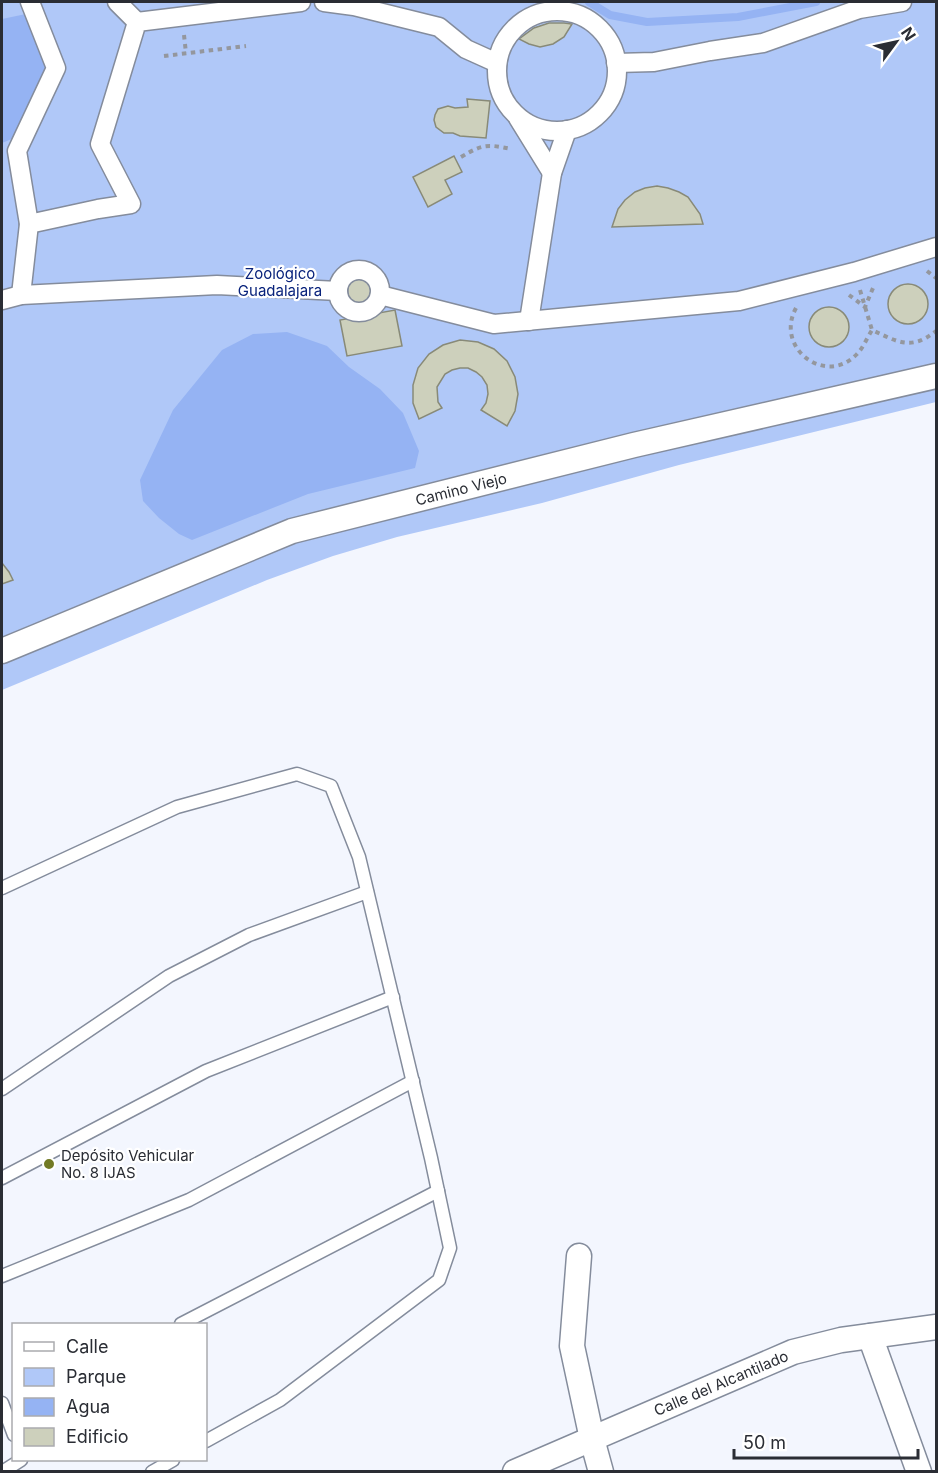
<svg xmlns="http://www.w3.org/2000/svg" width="938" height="1473" font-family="Inter,sans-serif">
<rect width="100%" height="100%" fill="#f3f6fe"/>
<polygon fill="#b0c8f8" points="2,2 936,2 936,402 679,465 542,503 397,537 333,556 267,580 2,690"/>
<g fill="#95b3f3">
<polygon points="26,14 48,65 19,136 2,143 2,19"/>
<polygon points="287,332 327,346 349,367 380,389 403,413 419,451 415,468 308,494 192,540 179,534 159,518 143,501 140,480 173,410 222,350 253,334"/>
</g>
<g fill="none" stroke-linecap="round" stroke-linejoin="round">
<polyline stroke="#95b3f3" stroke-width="8" points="589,2 610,15 647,22 738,17 816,2"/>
</g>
<g fill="#cdd0bc" stroke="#888a78" stroke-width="1.5">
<polygon points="549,23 564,23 572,24 564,37 553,44 540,47 529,44 519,39 534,28"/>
<polygon points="467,99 490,101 486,138 460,136 453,133 444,133 436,127 434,120 435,115 438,109 448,106 455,108 468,107"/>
<polygon points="454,156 462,172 445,180 452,194 428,207 413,177"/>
<polygon points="657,186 668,188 679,192 688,197 700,214 703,224 612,227 618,209 625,200 635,192 645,188"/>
<circle cx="359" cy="291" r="14"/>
<circle cx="908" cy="304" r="20"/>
<circle cx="829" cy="327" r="20"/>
<polygon points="395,310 402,346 347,356 340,320"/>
<polygon points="460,340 478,342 494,349 507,361 515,377 518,394 515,411 507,426 481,410 486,403 488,394 487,385 482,377 476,372 468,368 460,368 452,370 445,374 437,387 438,402 442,408 419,419 413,403 413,385 418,368 429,354 443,345"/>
<polygon points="2,563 9,572 13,580 2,584"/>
</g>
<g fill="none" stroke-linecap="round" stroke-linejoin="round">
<defs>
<g id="service">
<polyline points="2,888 177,807 297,774 331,786 359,857 431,1158 450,1248 439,1280 280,1400 206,1441"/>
<polyline points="2,1089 169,976 249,935 367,892"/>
<polyline points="2,1178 206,1071 393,997"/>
<polyline points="2,1276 189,1200 413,1081"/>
<polyline points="181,1324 438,1191"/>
<polyline points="2,1403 14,1435"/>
<polyline points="2,1472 21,1460"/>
<polyline points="152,1472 173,1460"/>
</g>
<g id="pedestrian">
<polyline points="117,2 137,22"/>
<polyline points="324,2 354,6 439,27 466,49 497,63"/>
<circle cx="557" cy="71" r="60"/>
<polyline points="616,63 654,62 710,51 763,43 859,9 902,2"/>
<polyline points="518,118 552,173"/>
<polyline points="29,224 17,151 56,68 30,2"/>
<circle cx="359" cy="291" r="21"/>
<polyline points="21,295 29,224 98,209 131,204 100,144 137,22 301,2"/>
<polyline points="380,295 494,324 739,301 854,272 936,247"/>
<polyline points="2,300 21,295 217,285 338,291"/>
<polyline points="529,321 552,173 567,130"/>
</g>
<g id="minor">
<polyline points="2,651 292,531 634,445 936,376"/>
<polyline points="579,1256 572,1346 592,1439 601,1472"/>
<polyline points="870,1336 919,1472"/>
<polyline points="515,1472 793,1352 841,1340 936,1327"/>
</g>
</defs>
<use href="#service" stroke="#848c9c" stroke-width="15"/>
<use href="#pedestrian" stroke="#848c9c" stroke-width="21"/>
<use href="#minor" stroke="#848c9c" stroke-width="27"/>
<g stroke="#94979e" stroke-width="4" stroke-dasharray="4.5 4.5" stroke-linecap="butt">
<polyline points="184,35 186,53"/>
<polyline points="164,56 246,46"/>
<path d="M 461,157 C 483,144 487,144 511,149"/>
<polyline points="927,271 936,278"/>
<polyline points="860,290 872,330"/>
<polyline points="849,295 865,307 873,288"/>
<path d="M 796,308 C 774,348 826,387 857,354 C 863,348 867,338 872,330 C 898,342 911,351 936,331"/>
</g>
<use href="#service" stroke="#fff" stroke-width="12"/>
<use href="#pedestrian" stroke="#fff" stroke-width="18"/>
<use href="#minor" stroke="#fff" stroke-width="24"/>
</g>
<circle fill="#727a24" stroke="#fff" stroke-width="2" cx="49" cy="1164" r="6"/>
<g text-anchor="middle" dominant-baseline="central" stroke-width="4.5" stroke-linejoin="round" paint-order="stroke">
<g font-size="15" fill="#08227b" stroke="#fff">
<text x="280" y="273">Zoológico<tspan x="280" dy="17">Guadalajara</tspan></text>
</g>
<g font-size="15" fill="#2a2d34" stroke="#fff">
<text transform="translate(461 489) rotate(-14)">Camino Viejo</text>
<text transform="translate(721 1383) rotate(-23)">Calle del Alcantilado</text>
</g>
<g font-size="15" fill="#2a2d34" stroke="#fff" text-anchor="start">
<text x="61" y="1155">Depósito Vehicular<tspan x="61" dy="17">No. 8 IJAS</tspan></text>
</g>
</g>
<rect width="938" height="1473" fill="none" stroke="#2a2d34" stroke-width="6"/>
<rect x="12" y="1323" width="195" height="138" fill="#ffffff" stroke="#aaabae" stroke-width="1.5"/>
<rect x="24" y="1342" width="30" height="9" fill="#ffffff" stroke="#aaabae" stroke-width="1.5"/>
<text x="66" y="1353" font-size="18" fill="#2a2d34">Calle</text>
<rect x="24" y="1368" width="30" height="18" fill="#b0c8f8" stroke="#aaabae" stroke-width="1.5"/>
<text x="66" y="1383" font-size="18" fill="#2a2d34">Parque</text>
<rect x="24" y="1398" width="30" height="18" fill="#95b3f3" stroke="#aaabae" stroke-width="1.5"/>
<text x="66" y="1413" font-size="18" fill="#2a2d34">Agua</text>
<rect x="24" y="1428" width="30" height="18" fill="#cdd0bc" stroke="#aaabae" stroke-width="1.5"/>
<text x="66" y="1443" font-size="18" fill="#2a2d34">Edificio</text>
<g transform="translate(896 42) rotate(57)" stroke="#ffffff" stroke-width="4.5" paint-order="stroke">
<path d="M0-4.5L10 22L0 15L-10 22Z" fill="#2a2d34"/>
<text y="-9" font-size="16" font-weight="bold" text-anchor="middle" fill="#2a2d34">N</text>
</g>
<path d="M734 1449v9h184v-9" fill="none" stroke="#2a2d34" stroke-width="3"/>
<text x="743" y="1449" font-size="18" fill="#2a2d34" stroke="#ffffff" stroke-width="4.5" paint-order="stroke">50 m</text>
</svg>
